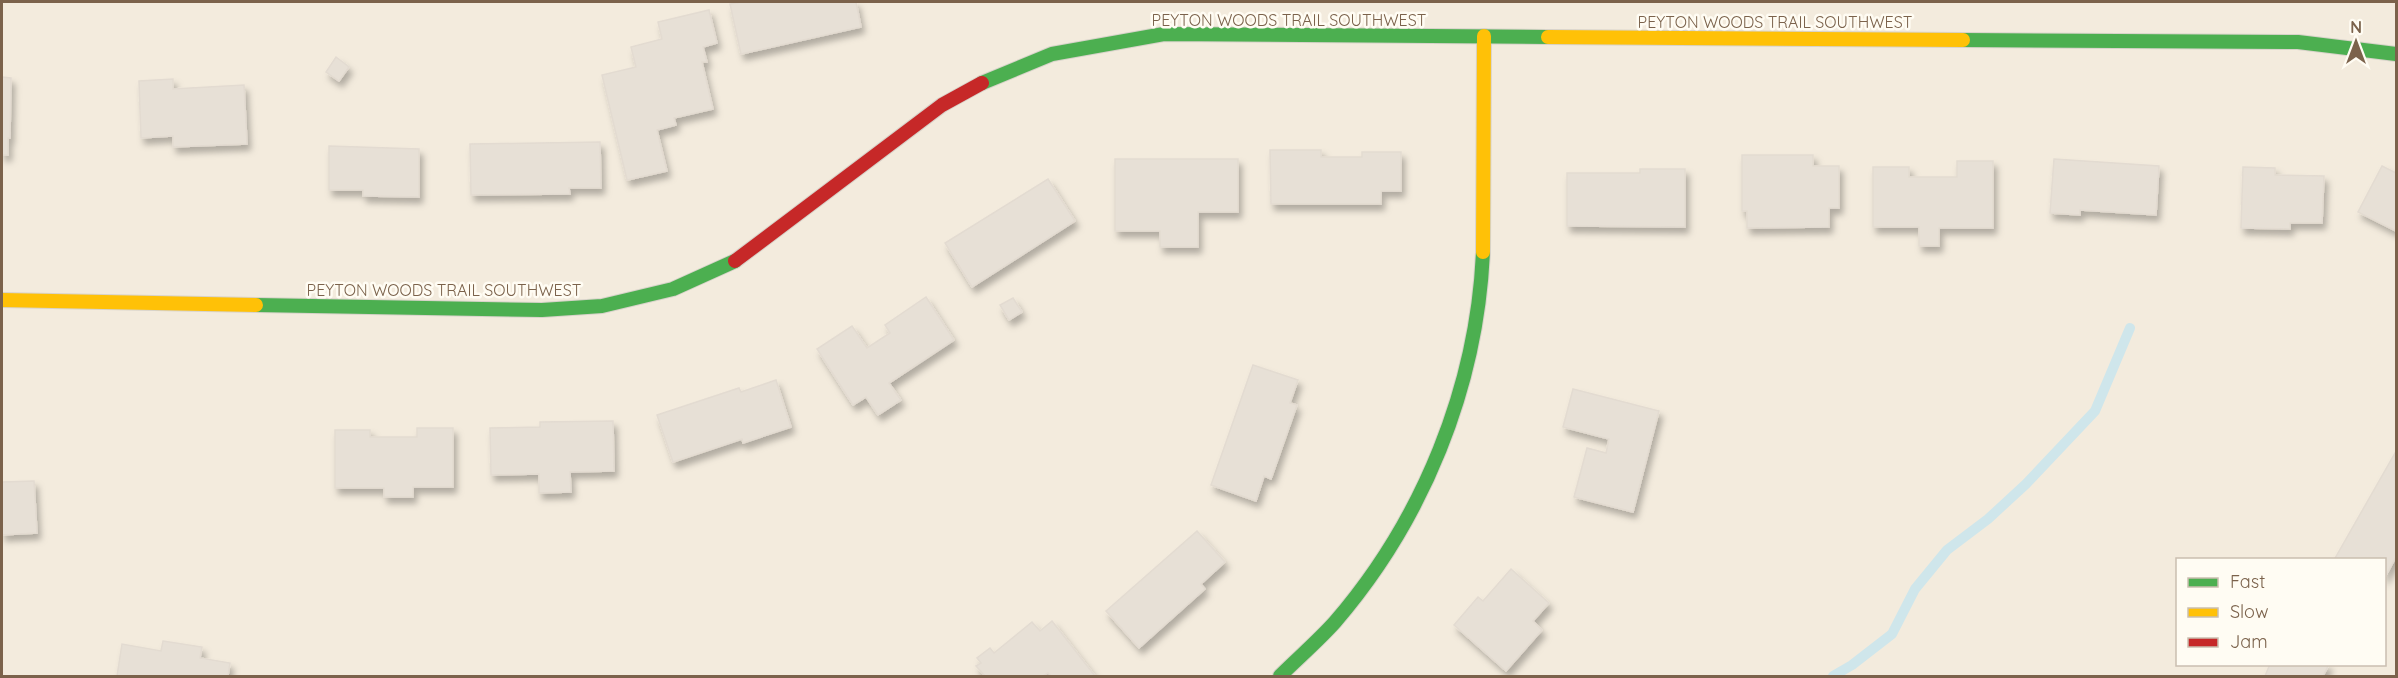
<svg xmlns="http://www.w3.org/2000/svg" width="2398" height="678" font-family="Quicksand,sans-serif">
<defs>
<filter id="shadow"><feDropShadow dx="3.5" dy="6" stdDeviation="3" flood-color="#0004"/></filter>
</defs>
<rect width="100%" height="100%" fill="#faf7ef"/>
<path fill="#f3ebdd" fill-rule="evenodd" d="M 2,2 L 2396,2 L 2396,676 L 2,676 ZM 2178,560 L 2384,560 L 2384,664 L 2178,664 Z"/>
<g fill="none" stroke-linecap="round" stroke-linejoin="round">
<polyline stroke="#cfe6eb" stroke-width="10" points="1833,676 1852,665 1892,634 1915,589 1947,550 1988,519 2026,484 2095,411 2130,328"/>
</g>
<g fill="#e7e0d6" stroke="#e3dbd1" stroke-width="1.5" filter="url(#shadow)">
<polygon points="742,2 856,2 861,27 741,54 730,4"/>
<polygon points="709,10 717,43 703,47 707,62 702,62 713,109 674,118 676,125 657,130 667,171 627,180 602,75 636,67 631,47 662,39 658,22"/>
<polygon points="336,57 349,67 339,81 326,72"/>
<polygon points="2,77 11,78 10,138 8,138 8,155 2,155"/>
<polygon points="173,79 173,89 244,85 247,144 173,147 173,136 141,138 139,81"/>
<polygon points="600,142 601,188 569,188 570,194 471,195 470,144"/>
<polygon points="329,146 419,149 419,197 363,196 363,190 329,190"/>
<polygon points="1270,150 1321,150 1321,157 1362,157 1362,152 1401,152 1401,191 1381,191 1381,204 1271,204"/>
<polygon points="1742,155 1813,155 1813,166 1839,166 1839,208 1829,208 1829,227 1747,228 1747,211 1742,211"/>
<polygon points="1115,159 1238,159 1238,212 1198,212 1198,247 1160,247 1160,231 1115,231"/>
<polygon points="2054,159 2159,166 2156,215 2080,210 2080,215 2050,213"/>
<polygon points="1957,161 1993,161 1993,228 1939,228 1939,246 1919,246 1919,227 1873,227 1873,167 1909,167 1909,177 1957,177"/>
<polygon points="2382,166 2396,173 2396,231 2358,212"/>
<polygon points="2243,167 2275,168 2275,175 2324,176 2322,223 2290,223 2290,229 2241,228"/>
<polygon points="1640,169 1685,169 1685,227 1567,226 1567,173 1640,173"/>
<polygon points="1048,179 1075,221 972,287 945,243"/>
<polygon points="926,297 954,340 889,383 901,400 878,415 866,397 853,405 817,349 852,326 867,348 890,333 885,325"/>
<polygon points="1013,298 1022,312 1009,320 1000,305"/>
<polygon points="1253,365 1298,380 1290,403 1297,405 1271,479 1264,476 1256,501 1211,485"/>
<polygon points="776,380 791,427 743,443 742,439 673,462 657,415 739,388 741,392"/>
<polygon points="1573,389 1659,411 1633,512 1574,497 1587,448 1606,453 1609,439 1563,427"/>
<polygon points="613,421 614,471 570,472 571,492 539,493 539,474 491,475 490,428 540,427 540,422"/>
<polygon points="417,428 453,428 453,487 413,487 413,497 384,497 384,488 335,488 335,430 370,430 370,437 417,437"/>
<polygon points="2395,453 2396,557 2384,579 2384,560 2334,560"/>
<polygon points="34,481 37,533 2,535 2,482"/>
<polygon points="1197,531 1225,562 1201,584 1205,589 1139,648 1106,611"/>
<polygon points="1511,569 1549,603 1533,621 1542,630 1506,671 1454,625 1478,597 1483,601"/>
<polygon points="1052,621 1095,676 1051,676 1048,673 1043,676 985,676 976,666 981,663 977,658 990,648 994,653 1032,622 1040,631"/>
<polygon points="163,641 202,647 200,658 230,663 228,676 117,676 122,644 161,651"/>
<polygon points="2270,664 2329,664 2323,676 2265,676"/>
</g>
<g fill="none" stroke-linecap="round" stroke-linejoin="round">
<defs>
<g id="fast">
<polyline points="1963,40 2298,42 2396,54"/>
<polyline points="982,83 1052,54 1164,34 1548,37"/>
<polyline points="256,305 542,310 602,306 673,289 735,261"/>
<path d="M 1280,676 C 1298,658 1318,641 1335,622 C 1423,520 1477,387 1483,252"/>
</g>
<g id="slow">
<polyline points="1548,37 1963,40"/>
<polyline points="1483,252 1484,36"/>
<polyline points="2,300 256,305"/>
</g>
<polyline id="jam" points="735,261 942,105 982,83"/>
</defs>
<use href="#fast" stroke="#d8d3ca" stroke-width="16"/>
<use href="#slow" stroke="#d8d3ca" stroke-width="16"/>
<use href="#jam" stroke="#d8d3ca" stroke-width="16"/>
<use href="#fast" stroke="#4caf50" stroke-width="14"/>
<use href="#slow" stroke="#ffc107" stroke-width="14"/>
<use href="#jam" stroke="#c62828" stroke-width="14"/>
</g>
<g text-anchor="middle" dominant-baseline="central" stroke-width="5" stroke-linejoin="round" paint-order="stroke">
<g font-size="16" fill="#7b624b" stroke="#fffcf3">
<text x="1289" y="20">PEYTON WOODS TRAIL SOUTHWEST</text>
<text x="1775" y="22">PEYTON WOODS TRAIL SOUTHWEST</text>
<text x="444" y="290">PEYTON WOODS TRAIL SOUTHWEST</text>
</g>
</g>
<rect width="2398" height="678" fill="none" stroke="#7b624b" stroke-width="6"/>
<rect x="2176" y="558" width="210" height="108" fill="#fffcf3" stroke="#cabeb0" stroke-width="1.5"/>
<rect x="2188" y="578" width="30" height="9" fill="#4caf50" stroke="#cabeb0" stroke-width="1.5"/>
<text x="2230" y="588" font-size="18" fill="#7b624b">Fast</text>
<rect x="2188" y="608" width="30" height="9" fill="#ffc107" stroke="#cabeb0" stroke-width="1.5"/>
<text x="2230" y="618" font-size="18" fill="#7b624b">Slow</text>
<rect x="2188" y="638" width="30" height="9" fill="#c62828" stroke="#cabeb0" stroke-width="1.5"/>
<text x="2230" y="648" font-size="18" fill="#7b624b">Jam</text>
<g transform="translate(2356 42)" stroke="#fffcf3" stroke-width="4.5" paint-order="stroke">
<path d="M0-4.5L10 22L0 15L-10 22Z" fill="#7b624b"/>
<text y="-9" font-size="16" font-weight="bold" text-anchor="middle" fill="#7b624b">N</text>
</g>
</svg>
